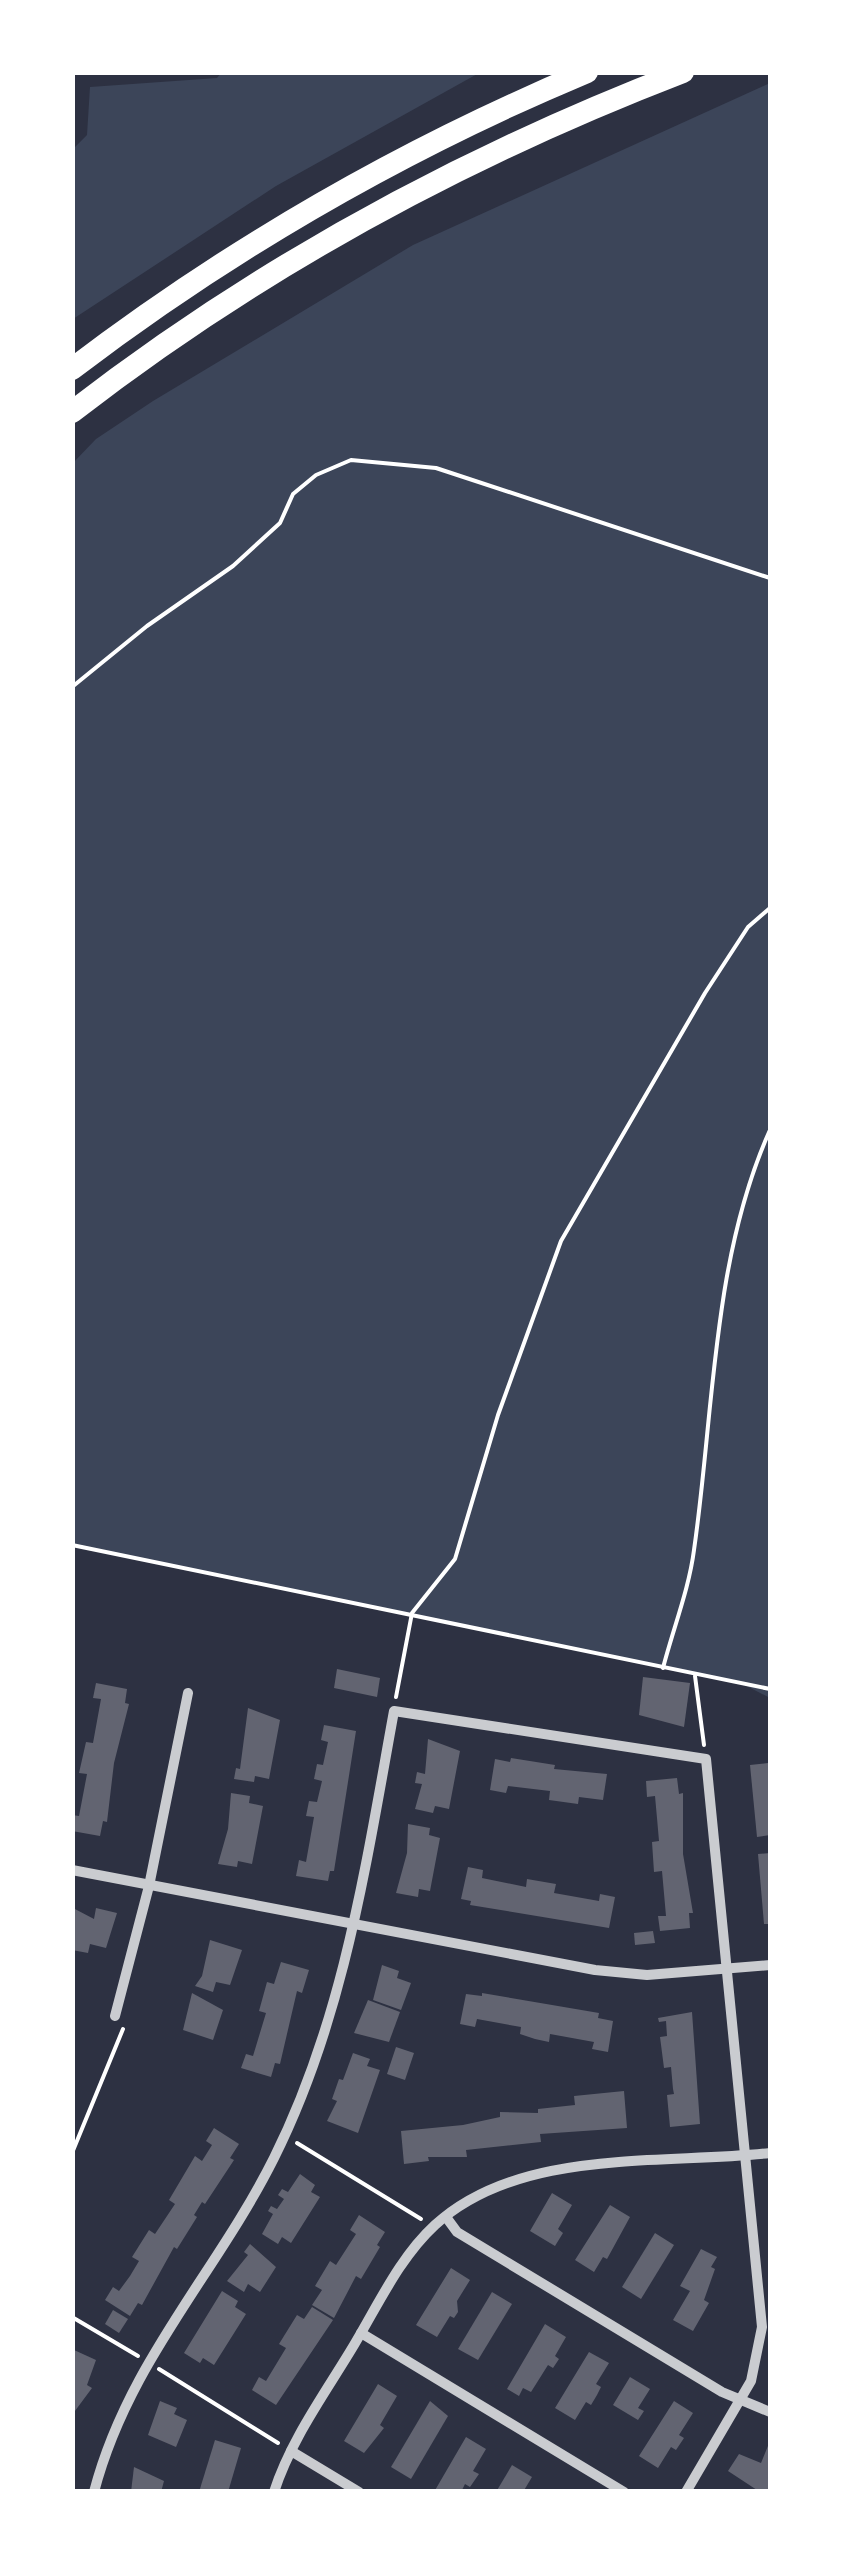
<svg xmlns="http://www.w3.org/2000/svg" width="843" height="2564" font-family="'Zilla Slab',serif">
<rect width="100%" height="100%" fill="#2d3142"/>
<g fill="#3c4559">
<polygon points="222,72 479,73 276,186 73,319 73,149 87,135 90,87 217,78"/>
<polygon points="770,83 770,1698 739,1682 73,1545 72,464 96,439 153,401 413,245"/>
</g>
<g fill="#626471">
<polygon points="337,1669 380,1678 377,1697 334,1688"/>
<polygon points="643,1677 690,1683 684,1727 639,1715"/>
<polygon points="96,1683 127,1689 125,1703 129,1704 114,1763 107,1822 103,1821 100,1836 72,1831 72,1815 79,1816 87,1774 79,1773 86,1742 93,1743 101,1699 93,1698"/>
<polygon points="248,1708 280,1720 269,1779 255,1776 254,1782 234,1779 236,1768 240,1769"/>
<polygon points="324,1725 356,1731 334,1871 330,1871 328,1881 296,1876 299,1860 306,1862 314,1817 306,1816 309,1801 317,1802 322,1781 314,1779 317,1764 323,1765 328,1742 321,1740"/>
<polygon points="428,1739 460,1751 449,1809 435,1806 433,1813 415,1809 422,1784 415,1783 417,1772 425,1774"/>
<polygon points="511,1758 555,1765 554,1769 607,1774 603,1800 579,1797 578,1804 549,1800 550,1791 508,1786 506,1793 490,1790 495,1759 510,1762"/>
<polygon points="768,1763 770,1835 757,1837 750,1765"/>
<polygon points="677,1778 679,1794 683,1793 683,1854 693,1913 689,1913 690,1928 660,1931 658,1916 666,1916 662,1871 654,1872 652,1842 659,1841 657,1818 655,1796 647,1797 646,1781"/>
<polygon points="231,1793 250,1796 249,1803 263,1806 252,1864 238,1861 237,1867 218,1864 228,1829"/>
<polygon points="408,1824 430,1828 429,1835 440,1838 430,1891 419,1889 418,1897 396,1893 407,1853"/>
<polygon points="770,1853 770,1924 764,1924 758,1854"/>
<polygon points="468,1867 483,1870 482,1878 526,1887 527,1879 556,1884 554,1893 599,1901 600,1894 615,1897 609,1928 470,1905 471,1901 461,1899"/>
<polygon points="73,1908 94,1919 96,1908 117,1913 106,1948 90,1944 88,1953 72,1950"/>
<polygon points="653,1931 655,1943 635,1945 634,1933"/>
<polygon points="210,1940 242,1950 230,1985 216,1982 213,1992 195,1986 202,1976"/>
<polygon points="281,1962 309,1970 302,1993 297,1991 280,2064 275,2063 271,2077 241,2068 246,2054 253,2056 266,2013 259,2011 267,1982 274,1984"/>
<polygon points="382,1965 399,1971 397,1978 411,1983 401,2010 373,2000"/>
<polygon points="192,1993 223,2010 213,2040 183,2030"/>
<polygon points="482,1993 599,2013 598,2018 613,2021 608,2052 592,2049 594,2042 550,2034 549,2042 535,2039 520,2034 521,2027 477,2019 475,2027 460,2024 466,1994 482,1996"/>
<polygon points="368,2000 400,2012 389,2042 354,2033"/>
<polygon points="692,2012 700,2124 670,2127 667,2095 674,2094 673,2089 671,2067 664,2068 660,2037 667,2036 666,2021 659,2022 658,2018"/>
<polygon points="396,2047 414,2053 405,2080 387,2074"/>
<polygon points="353,2053 370,2059 367,2066 380,2070 358,2133 327,2121 337,2101 332,2099 339,2079 343,2080"/>
<polygon points="624,2091 627,2128 540,2134 541,2142 466,2150 467,2157 428,2157 429,2161 404,2164 401,2131 463,2125 500,2117 500,2112 538,2113 538,2109 575,2105 574,2096"/>
<polygon points="214,2128 239,2144 230,2158 234,2160 205,2204 202,2202 194,2215 197,2217 177,2249 174,2247 142,2305 138,2303 130,2316 105,2300 113,2287 119,2291 130,2276 139,2261 132,2257 149,2230 155,2234 175,2204 169,2200 195,2156 202,2161 212,2145 206,2141"/>
<polygon points="300,2174 315,2185 311,2192 320,2197 291,2243 282,2237 278,2244 262,2234 273,2214 268,2211 271,2206 277,2209 284,2199 278,2195 282,2189 288,2192"/>
<polygon points="552,2193 572,2205 558,2229 563,2233 555,2246 530,2231"/>
<polygon points="610,2205 630,2217 607,2259 603,2257 594,2272 575,2260"/>
<polygon points="359,2215 385,2232 377,2245 380,2247 361,2279 356,2276 334,2318 312,2305 322,2290 315,2286 330,2261 336,2265 356,2234 350,2230"/>
<polygon points="655,2233 674,2245 641,2299 622,2287"/>
<polygon points="250,2244 276,2267 260,2292 248,2284 244,2292 227,2281 248,2255 244,2252"/>
<polygon points="701,2249 717,2257 711,2267 715,2269 704,2300 709,2303 693,2331 673,2320 690,2291 680,2286"/>
<polygon points="451,2268 470,2280 457,2301 458,2312 454,2318 450,2316 437,2337 416,2325"/>
<polygon points="222,2291 238,2301 235,2307 246,2314 214,2365 203,2358 200,2363 184,2353"/>
<polygon points="492,2292 512,2304 478,2360 458,2349"/>
<polygon points="312,2307 333,2320 276,2405 252,2390 259,2377 266,2381 286,2348 279,2344 297,2315 304,2319"/>
<polygon points="113,2310 128,2319 119,2333 105,2324"/>
<polygon points="545,2324 566,2337 555,2356 559,2359 553,2368 548,2365 531,2392 523,2388 519,2396 507,2389"/>
<polygon points="74,2350 96,2360 87,2385 92,2388 72,2415"/>
<polygon points="589,2352 609,2363 596,2384 601,2387 597,2395 591,2405 586,2402 575,2420 555,2408"/>
<polygon points="630,2377 650,2389 638,2408 644,2411 638,2420 613,2405"/>
<polygon points="378,2384 397,2396 380,2425 384,2428 364,2453 344,2441"/>
<polygon points="160,2401 177,2408 174,2414 187,2420 176,2447 148,2435"/>
<polygon points="430,2401 448,2416 411,2479 391,2467"/>
<polygon points="674,2401 693,2413 679,2435 684,2438 676,2450 671,2447 658,2468 639,2456"/>
<polygon points="466,2437 486,2449 473,2471 479,2474 470,2487 465,2484 461,2492 434,2492"/>
<polygon points="215,2440 241,2448 228,2492 199,2492"/>
<polygon points="770,2441 770,2489 760,2492 728,2471 739,2454 761,2463"/>
<polygon points="512,2465 532,2477 523,2492 496,2492"/>
<polygon points="134,2467 164,2481 161,2492 131,2492"/>
</g>
<g fill="none" stroke-linecap="round" stroke-linejoin="round">
<g stroke="#fff" stroke-width="4">
<polyline points="72,687 147,626 233,566 280,523 293,494 316,475 351,460 436,468 770,578"/>
<polyline points="72,1545 770,1689"/>
<path d="M 663,1668 C 673,1629 689,1589 694,1550 C 714,1412 712,1259 770,1130"/>
<polyline points="695,1676 704,1745"/>
<polyline points="396,1697 412,1613 455,1559 498,1415 561,1241 705,993 748,927 770,908"/>
<polyline points="297,2143 421,2219"/>
<polyline points="72,2153 123,2029"/>
<polyline points="72,2317 138,2356"/>
<polyline points="159,2369 278,2443"/>
</g>
<g stroke="#caccd0" stroke-width="10">
<polyline points="72,1870 595,1970 647,1975 770,1965"/>
<polyline points="115,2016 149,1886 188,1693"/>
<polyline points="446,2217 457,2232 722,2392 770,2412"/>
<polyline points="361,2333 624,2492"/>
<polyline points="291,2451 359,2492"/>
<path d="M 94,2492 C 128,2362 216,2274 274,2158 C 344,2018 366,1864 394,1711 L 706,1759 L 762,2327 L 751,2381 L 686,2492"/>
<path d="M 274,2492 C 291,2439 326,2392 354,2345 C 378,2305 400,2257 435,2225 C 520,2147 663,2165 770,2153"/>
</g>
<g stroke="#fff" stroke-width="22">
<path d="M 72,369 C 231,248 403,149 587,72"/>
<path d="M 72,412 C 259,267 462,157 683,72"/>
</g>
</g>
<rect width="843" height="2564" fill="none" stroke="#ffffff" stroke-width="150"/>
</svg>
